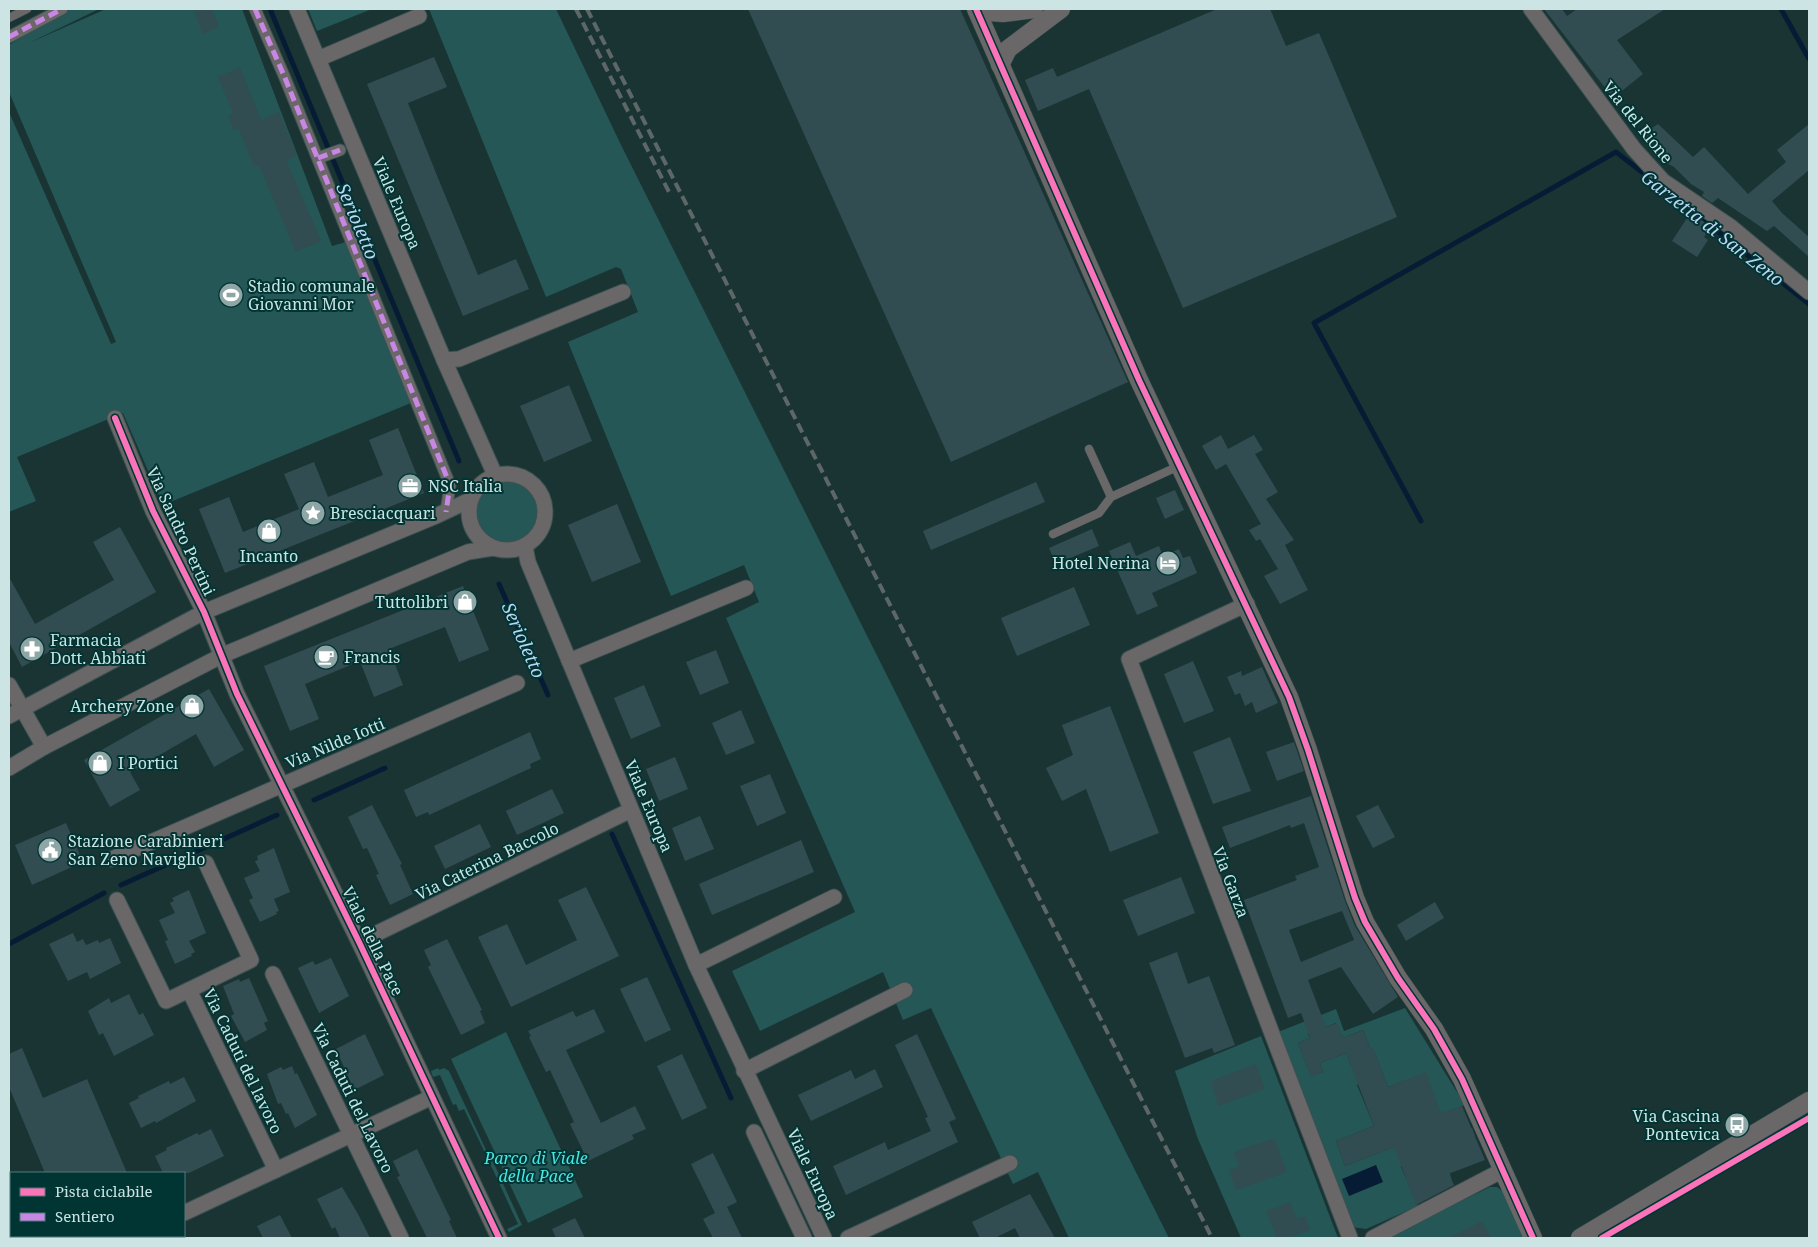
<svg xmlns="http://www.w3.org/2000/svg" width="1818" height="1247" font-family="'Noto Serif',serif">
<rect width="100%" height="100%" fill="#1a3434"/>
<g fill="#245756">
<polygon points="68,9 99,9 29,43 106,9 242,9 332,246 346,242 411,403 163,505 123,413 17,457 36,501 9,512 9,112 111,344 116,342 9,92 9,45"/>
<polygon points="308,9 372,9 317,31"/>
<polygon points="429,9 556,9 622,147 1169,1238 1069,1238 1038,1172 1013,1184 931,1008 903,1020 883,972 760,1031 732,971 855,912 726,618 759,602 744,565 671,596 568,342 638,312 621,269 616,267 546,297"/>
<circle cx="507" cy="513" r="33"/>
<polygon points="1405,1008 1465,1105 1440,1114 1463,1131 1472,1128 1475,1136 1442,1149 1453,1184 1437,1192 1426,1073 1388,1087 1373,1048 1370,1048 1363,1030 1343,1038 1336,1023 1308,1034 1310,1038 1298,1043 1311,1076 1323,1072 1320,1063 1346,1053 1351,1066 1353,1065 1360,1084 1357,1085 1374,1126 1336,1141 1345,1166 1409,1141 1401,1167 1418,1206 1366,1229 1352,1227 1273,1034 1336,1009 1344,1031"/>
<polygon points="506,1032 583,1197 528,1223 451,1059"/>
<polygon points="1261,1036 1338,1238 1241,1238 1198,1139 1175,1071"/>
<polygon points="438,1068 439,1070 444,1068 449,1071 487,1152 485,1153 464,1109 459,1111 456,1104 453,1105 440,1075 433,1077 431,1071"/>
<polygon points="490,1155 522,1225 509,1232 507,1229 518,1224 487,1157"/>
<polygon points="1490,1187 1497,1187 1502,1191 1527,1238 1385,1238"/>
</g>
<polygon fill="#061c35" points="1376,1165 1383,1182 1349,1196 1342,1179"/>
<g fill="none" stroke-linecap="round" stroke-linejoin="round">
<g stroke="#061c35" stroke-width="5">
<polyline points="270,9 459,461"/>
<polyline points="1781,9 1809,59"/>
<polyline points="1677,199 1809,304"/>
<polyline points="1421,521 1314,323 1616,152 1656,183"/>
<polyline points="499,584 548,695"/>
<polyline points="314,800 385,768"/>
<polyline points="612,834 731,1098"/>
<polyline points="121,885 277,815"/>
<polyline points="9,944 104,893"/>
</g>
</g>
<g fill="#324d51" fill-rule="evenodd">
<polygon points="193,9 212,9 219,27 203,34"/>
<polygon points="748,9 960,9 1128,382 951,462"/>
<polygon points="1217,9 1270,9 1286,46 1319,33 1397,217 1183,308 1089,89 1038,111 1025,80 1053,68 1057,77"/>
<polygon points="1544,9 1562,9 1567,16 1577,9 1665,9 1617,40 1643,74 1613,98"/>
<polygon points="434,57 447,87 408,103 438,178 478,275 516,259 529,289 463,316 367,84"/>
<polygon points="240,67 261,120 279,112 297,156 286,160 321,241 296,252 259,165 254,167 239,129 234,131 228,115 233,113 218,77"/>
<polygon points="1658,124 1693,157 1704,147 1748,194 1786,162 1777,150 1809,124 1809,170 1772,201 1782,213 1809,237 1809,257 1774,226 1767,231 1718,198 1712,203 1702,196 1704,192 1691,184 1674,167 1656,157 1640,136"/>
<polygon points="1691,212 1711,227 1704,237 1708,240 1697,257 1672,241"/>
<polygon points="569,385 592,441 544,462 520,406"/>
<polygon points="398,428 424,493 225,573 199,509 229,497 243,532 299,509 284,474 314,462 328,497 383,475 369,440"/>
<polygon points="1221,435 1228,449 1254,435 1263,450 1255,454 1278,492 1266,499 1294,540 1285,545 1308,590 1280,604 1264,576 1278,569 1260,539 1256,541 1249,530 1261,524 1226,464 1216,470 1202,446"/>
<polygon points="1036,482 1045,502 931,550 923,531"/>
<polygon points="1175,490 1184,510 1165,519 1156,498"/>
<polygon points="617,504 641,562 592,582 568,525"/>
<polygon points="120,527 156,592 22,667 9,642 9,577 35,624 114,580 93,542"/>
<polygon points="1092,529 1099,546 1056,564 1049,548"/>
<polygon points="1130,542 1136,556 1159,546 1163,556 1179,549 1183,558 1190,556 1197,573 1152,593 1158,606 1137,615 1109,551"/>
<polygon points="463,586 489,650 459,662 445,627 389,649 403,685 374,697 360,661 305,684 319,719 290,731 264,666"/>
<polygon points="1074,587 1090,625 1017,656 1001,618"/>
<polygon points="716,650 729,683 700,695 686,662"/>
<polygon points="1193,661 1214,711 1184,723 1164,674"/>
<polygon points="1262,667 1278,703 1256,713 1252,702 1245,706 1240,693 1235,695 1227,677 1241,671 1242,676"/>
<polygon points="644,685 661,726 631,739 614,698"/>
<polygon points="209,689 244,750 214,767 196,734 130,772 140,790 110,807 84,760"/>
<polygon points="1110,706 1159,833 1110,852 1086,789 1062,801 1046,768 1073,755 1062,725"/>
<polygon points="741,710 755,743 726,755 712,723"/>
<polygon points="530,732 541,759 530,764 531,768 429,815 428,812 416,817 404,790"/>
<polygon points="1230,737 1251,791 1213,804 1193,752"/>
<polygon points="1294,742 1304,771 1277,781 1266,752"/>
<polygon points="675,757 688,789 659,801 646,769"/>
<polygon points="770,774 786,813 757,826 740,786"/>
<polygon points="552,789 564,813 517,835 506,811"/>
<path d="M 1311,796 L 1345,901 L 1355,926 L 1398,997 L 1373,1014 L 1341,967 L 1308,980 L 1326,1027 L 1337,1023 L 1343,1038 L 1363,1030 L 1370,1048 L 1373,1047 L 1388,1087 L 1426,1072 L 1441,1113 L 1462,1106 L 1485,1160 L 1448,1174 L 1454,1185 L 1416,1205 L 1394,1147 L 1345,1166 L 1336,1141 L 1374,1126 L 1346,1053 L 1320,1063 L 1323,1072 L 1311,1077 L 1298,1043 L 1310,1038 L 1301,1013 L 1288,1018 L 1244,900 L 1297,880 L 1295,876 L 1319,867 L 1304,823 L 1291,828 L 1290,825 L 1230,848 L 1222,827 ZM 1342,911 L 1354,940 L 1301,962 L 1289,930 Z"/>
<polygon points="372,805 402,864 400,865 413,894 390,905 376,875 379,874 367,848 363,849 348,817"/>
<polygon points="1378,805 1395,837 1373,848 1356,816"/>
<polygon points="700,816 714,849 685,861 672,828"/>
<polygon points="66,823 83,862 32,885 15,845"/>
<polygon points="480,824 491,847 445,869 434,846"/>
<polygon points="801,840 814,872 712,915 699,884"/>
<polygon points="274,848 290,892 274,899 279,911 276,912 277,914 260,922 249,900 253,898 244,878 260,871 255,861 258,860 257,856"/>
<polygon points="1181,877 1195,913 1138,936 1123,900"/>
<polygon points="586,887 619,956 511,1007 478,937 507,924 526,965 577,940 558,900"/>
<polygon points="189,890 206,933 189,941 195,952 191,954 192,956 175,964 165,941 168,940 159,920 175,913 170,903 174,901 172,898"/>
<polygon points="1435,902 1444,918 1406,941 1397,925"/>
<polygon points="73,933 77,942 83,939 86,945 98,940 99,943 110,938 121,963 90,979 87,972 68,981 49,944"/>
<polygon points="447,939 482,1010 480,1011 485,1023 461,1035 428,967 431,965 424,950"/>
<polygon points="1177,952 1188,984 1209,976 1235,1045 1214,1053 1212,1048 1185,1058 1149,963"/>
<polygon points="331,958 349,996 319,1013 298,968 313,961 315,965"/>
<polygon points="647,977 671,1030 645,1042 620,989"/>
<polygon points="249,978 268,1021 264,1023 267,1030 245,1042 231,1016 234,1014 223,986 239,979 240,982"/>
<polygon points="129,994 139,1015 143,1013 154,1035 114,1056 103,1033 99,1035 88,1011 109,998 111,1003"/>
<polygon points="594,1009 605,1032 566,1050 601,1123 635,1106 646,1129 632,1135 634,1139 588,1161 570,1124 574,1122 550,1070 546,1072 529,1037 531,1036 528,1031 573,1011 576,1017"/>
<polygon points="365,1034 384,1075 354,1090 336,1049"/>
<polygon points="917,1034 956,1119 949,1122 958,1142 846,1195 833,1166 885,1142 888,1150 931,1131 925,1118 928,1117 895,1045"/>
<polygon points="22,1048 43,1098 87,1079 127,1173 45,1173 9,1087 9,1054"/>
<polygon points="682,1054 707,1108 682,1120 657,1066"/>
<polygon points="1256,1064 1265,1089 1218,1106 1211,1081"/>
<polygon points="292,1066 295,1074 297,1073 317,1115 295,1128 288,1113 286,1114 281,1103 278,1104 267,1074 281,1067 283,1070"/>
<polygon points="875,1069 883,1087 811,1121 798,1095 851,1070 855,1079"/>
<polygon points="184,1077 196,1101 156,1123 155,1121 141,1128 129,1103 139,1098 138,1096 169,1081 170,1084"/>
<polygon points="211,1129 224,1156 189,1173 163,1173 155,1156 167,1150 166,1148 197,1133 199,1135"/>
<polygon points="1274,1138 1287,1172 1236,1190 1229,1170 1239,1166 1234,1152"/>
<polygon points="417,1149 451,1220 449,1221 457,1238 427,1238 397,1177 400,1176 393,1161"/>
<polygon points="713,1153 737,1202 727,1207 742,1238 713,1238 703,1219 715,1213 691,1164"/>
<polygon points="342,1187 358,1214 370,1238 340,1238 335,1227 332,1229 317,1199"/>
<polygon points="1030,1194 1055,1238 1020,1238 1015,1228 995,1238 980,1238 972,1222"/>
<polygon points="1290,1202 1297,1219 1305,1216 1310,1230 1289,1238 1277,1238 1266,1211"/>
<polygon points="280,1215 292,1238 263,1238 257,1226"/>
<polygon points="575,1218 585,1238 556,1238 552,1229"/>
<polygon points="1482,1221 1491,1238 1448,1238"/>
</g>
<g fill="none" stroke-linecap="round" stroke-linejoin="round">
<defs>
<g id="service">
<polyline points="9,18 27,9"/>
<polyline points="1089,449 1111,497"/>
<polyline points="1053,534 1099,513 1111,497 1179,466"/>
</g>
<g id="pedestrian">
<polyline points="255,9 285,78 450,485 446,512"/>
<polyline points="9,37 62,9"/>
<polyline points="318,158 340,150"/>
</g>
<g id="minor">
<polyline points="297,9 444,360 495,475"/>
<polyline points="1531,9 1634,149 1663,181 1731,227 1809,292"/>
<polyline points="318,59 419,16"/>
<polyline points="444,360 459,359 623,292"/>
<polyline points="115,418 153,511 204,612 237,694 359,942 499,1238"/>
<circle cx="507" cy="512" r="38"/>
<polyline points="525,547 528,562 696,965 824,1238"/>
<polyline points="1247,604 1129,659 1350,1238"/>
<polyline points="569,661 746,588"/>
<polyline points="9,685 44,747"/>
<polyline points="9,716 204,612 436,516 470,500"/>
<polyline points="9,768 44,747 223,655 468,552 493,548"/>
<polyline points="112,859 517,683"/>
<polyline points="206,863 251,960 189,990 276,1170"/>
<polyline points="117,900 166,1001 189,990"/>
<polyline points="359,942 631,810"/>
<polyline points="696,965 834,897"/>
<polyline points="273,974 401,1238"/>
<polyline points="744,1071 905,990"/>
<polyline points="754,1132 804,1238"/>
<polyline points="184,1213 432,1097"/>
<polyline points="9,1231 12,1238"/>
<polyline points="131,1238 137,1236"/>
<polyline points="848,1238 1010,1163"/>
<polyline points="1373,1238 1501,1171"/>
</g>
<g id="tertiary">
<polyline points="976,9 1139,380 1289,697 1308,750 1355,898 1365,922 1398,978 1434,1029 1462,1079 1533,1238"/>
<polyline points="977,11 1003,13 1034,9"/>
<polyline points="1000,65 1008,49 1061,9"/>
<polyline points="1580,1238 1809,1101"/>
</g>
</defs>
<use href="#service" stroke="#3c5151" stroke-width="9"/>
<use href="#pedestrian" stroke="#3c5151" stroke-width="13"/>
<use href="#minor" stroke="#3c5151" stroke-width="17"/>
<use href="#tertiary" stroke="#3c5151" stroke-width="19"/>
<use href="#service" stroke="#6a6768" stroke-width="8"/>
<use href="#pedestrian" stroke="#6a6768" stroke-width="11"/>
<use href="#minor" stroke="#6a6768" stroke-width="15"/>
<use href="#tertiary" stroke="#6a6768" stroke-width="18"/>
<g stroke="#5e6767" stroke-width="4" stroke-dasharray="10 5" stroke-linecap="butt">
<polyline points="576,9 670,194"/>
<polyline points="587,9 1212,1238"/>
</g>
<g stroke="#c787e3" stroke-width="5" stroke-dasharray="10 5" stroke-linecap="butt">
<polyline points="255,9 285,78 450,485 446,512"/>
<polyline points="9,37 62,9"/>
<polyline points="318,158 340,150"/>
</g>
<defs>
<g id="cycleway">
<polyline points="976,9 1139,380 1289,697 1308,750 1355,898 1365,922 1398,978 1434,1029 1462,1079 1533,1238"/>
<polyline points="115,418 153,511 204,612 237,694 359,942 499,1238"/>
<polyline points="1602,1238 1809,1118"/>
</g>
</defs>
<use href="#cycleway" stroke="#013534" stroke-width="9"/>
<use href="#cycleway" stroke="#fb73b8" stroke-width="6"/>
</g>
<defs>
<symbol id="stadium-disc" viewBox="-11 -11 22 22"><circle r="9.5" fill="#8ea6a6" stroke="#013534"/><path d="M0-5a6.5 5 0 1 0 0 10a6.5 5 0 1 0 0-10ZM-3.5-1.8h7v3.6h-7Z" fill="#fff"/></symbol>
<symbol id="office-disc" viewBox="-11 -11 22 22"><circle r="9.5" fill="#8ea6a6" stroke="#013534"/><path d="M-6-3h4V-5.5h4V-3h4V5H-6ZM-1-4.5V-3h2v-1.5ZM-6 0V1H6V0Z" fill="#fff"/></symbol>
<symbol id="sight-disc" viewBox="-11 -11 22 22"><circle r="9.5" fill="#8ea6a6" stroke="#013534"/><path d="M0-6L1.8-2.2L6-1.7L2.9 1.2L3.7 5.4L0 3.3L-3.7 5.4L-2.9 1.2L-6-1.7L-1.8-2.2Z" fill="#fff"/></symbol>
<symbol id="shop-disc" viewBox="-11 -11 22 22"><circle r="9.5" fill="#8ea6a6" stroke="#013534"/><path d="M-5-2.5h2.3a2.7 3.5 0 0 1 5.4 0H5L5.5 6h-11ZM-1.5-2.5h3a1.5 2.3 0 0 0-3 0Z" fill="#fff"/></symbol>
<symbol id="hotel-disc" viewBox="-11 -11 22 22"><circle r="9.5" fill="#8ea6a6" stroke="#013534"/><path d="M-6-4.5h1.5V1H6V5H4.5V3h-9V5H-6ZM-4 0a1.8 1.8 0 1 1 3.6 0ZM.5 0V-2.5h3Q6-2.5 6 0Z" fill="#fff"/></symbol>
<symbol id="pharmacy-disc" viewBox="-11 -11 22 22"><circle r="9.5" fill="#8ea6a6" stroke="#013534"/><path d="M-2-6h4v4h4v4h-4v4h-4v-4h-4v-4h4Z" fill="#fff"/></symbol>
<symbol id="cafe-disc" viewBox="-11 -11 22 22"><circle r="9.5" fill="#8ea6a6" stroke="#013534"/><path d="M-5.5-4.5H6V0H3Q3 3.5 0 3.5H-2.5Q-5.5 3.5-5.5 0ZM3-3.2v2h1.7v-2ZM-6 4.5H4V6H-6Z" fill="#fff"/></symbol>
<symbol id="civic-disc" viewBox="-11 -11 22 22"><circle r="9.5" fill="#8ea6a6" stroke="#013534"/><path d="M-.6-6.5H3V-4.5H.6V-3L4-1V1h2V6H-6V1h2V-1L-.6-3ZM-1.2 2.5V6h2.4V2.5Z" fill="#fff"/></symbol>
<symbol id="bus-disc" viewBox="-11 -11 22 22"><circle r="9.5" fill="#8ea6a6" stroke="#013534"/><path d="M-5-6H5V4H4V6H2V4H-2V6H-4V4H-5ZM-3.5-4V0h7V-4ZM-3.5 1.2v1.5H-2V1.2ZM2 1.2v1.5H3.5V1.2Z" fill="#fff"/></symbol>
</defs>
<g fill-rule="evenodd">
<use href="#stadium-disc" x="217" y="281" width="28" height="28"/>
<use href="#office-disc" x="396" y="472" width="28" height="28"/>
<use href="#sight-disc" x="299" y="499" width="28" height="28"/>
<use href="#shop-disc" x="255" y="517" width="28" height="28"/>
<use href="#hotel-disc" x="1154" y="549" width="28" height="28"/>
<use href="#shop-disc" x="451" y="588" width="28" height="28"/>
<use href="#pharmacy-disc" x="18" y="635" width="28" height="28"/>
<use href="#cafe-disc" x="312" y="643" width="28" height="28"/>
<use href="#shop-disc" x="178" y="692" width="28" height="28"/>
<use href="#shop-disc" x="86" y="749" width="28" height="28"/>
<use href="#civic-disc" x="36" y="836" width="28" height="28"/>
<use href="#bus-disc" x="1723" y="1111" width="28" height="28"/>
</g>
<g text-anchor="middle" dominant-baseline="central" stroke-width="4" stroke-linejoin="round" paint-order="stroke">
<g font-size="16" fill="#cce4e3" stroke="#013534">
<text transform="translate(1638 122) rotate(51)">Via del Rione</text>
<text transform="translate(397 203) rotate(67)">Viale Europa</text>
<text transform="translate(181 531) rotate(65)">Via Sandro Pertini</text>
<text transform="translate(335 743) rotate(-23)">Via Nilde Iotti</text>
<text transform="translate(649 806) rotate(67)">Viale Europa</text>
<text transform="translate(487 861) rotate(-26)">Via Caterina Baccolo</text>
<text transform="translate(1231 882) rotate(69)">Via Garza</text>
<text transform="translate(373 941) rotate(64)">Viale della Pace</text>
<text transform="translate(243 1061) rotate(64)">Via Caduti del lavoro</text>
<text transform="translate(353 1098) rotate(64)">Via Caduti del Lavoro</text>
<text transform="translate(813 1174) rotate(65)">Viale Europa</text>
</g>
<g font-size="16" fill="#cce4e3" stroke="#013534" text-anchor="start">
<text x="248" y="286">Stadio comunale<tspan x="248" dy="18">Giovanni Mor</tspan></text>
<text x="428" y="486">NSC Italia</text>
<text x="330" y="513">Bresciacquari</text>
<text x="269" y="556" text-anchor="middle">Incanto</text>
<text x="1150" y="563" text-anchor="end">Hotel Nerina</text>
<text x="448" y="602" text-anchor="end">Tuttolibri</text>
<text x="50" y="640">Farmacia<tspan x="50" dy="18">Dott. Abbiati</tspan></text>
<text x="344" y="657">Francis</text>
<text x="174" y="706" text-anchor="end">Archery Zone</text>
<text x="118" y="763">I Portici</text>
<text x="68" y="841">Stazione Carabinieri<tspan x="68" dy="18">San Zeno Naviglio</tspan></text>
<text x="1720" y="1116" text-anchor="end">Via Cascina<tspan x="1720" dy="18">Pontevica</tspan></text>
</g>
<g font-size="16" font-style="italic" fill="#47e7e5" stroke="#013534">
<text x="536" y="1158">Parco di Viale<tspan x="536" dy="18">della Pace</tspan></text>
</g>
<g font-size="18" font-style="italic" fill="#bcd5f5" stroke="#013534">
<text transform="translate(358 221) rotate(67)">Serioletto</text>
<text transform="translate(1713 228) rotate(38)">Garzetta di San Zeno</text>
<text transform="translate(524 640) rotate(66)">Serioletto</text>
</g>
</g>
<rect width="1818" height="1247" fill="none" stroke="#cce4e3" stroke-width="20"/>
<rect x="10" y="1172" width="175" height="65" fill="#013534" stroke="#527b7a"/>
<rect x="20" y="1188" width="25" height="8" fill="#fb73b8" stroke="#527b7a"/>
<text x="55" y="1197" font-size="15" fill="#cce4e3">Pista ciclabile</text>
<rect x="20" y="1213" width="25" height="8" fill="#c787e3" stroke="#527b7a"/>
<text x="55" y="1222" font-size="15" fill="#cce4e3">Sentiero</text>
</svg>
